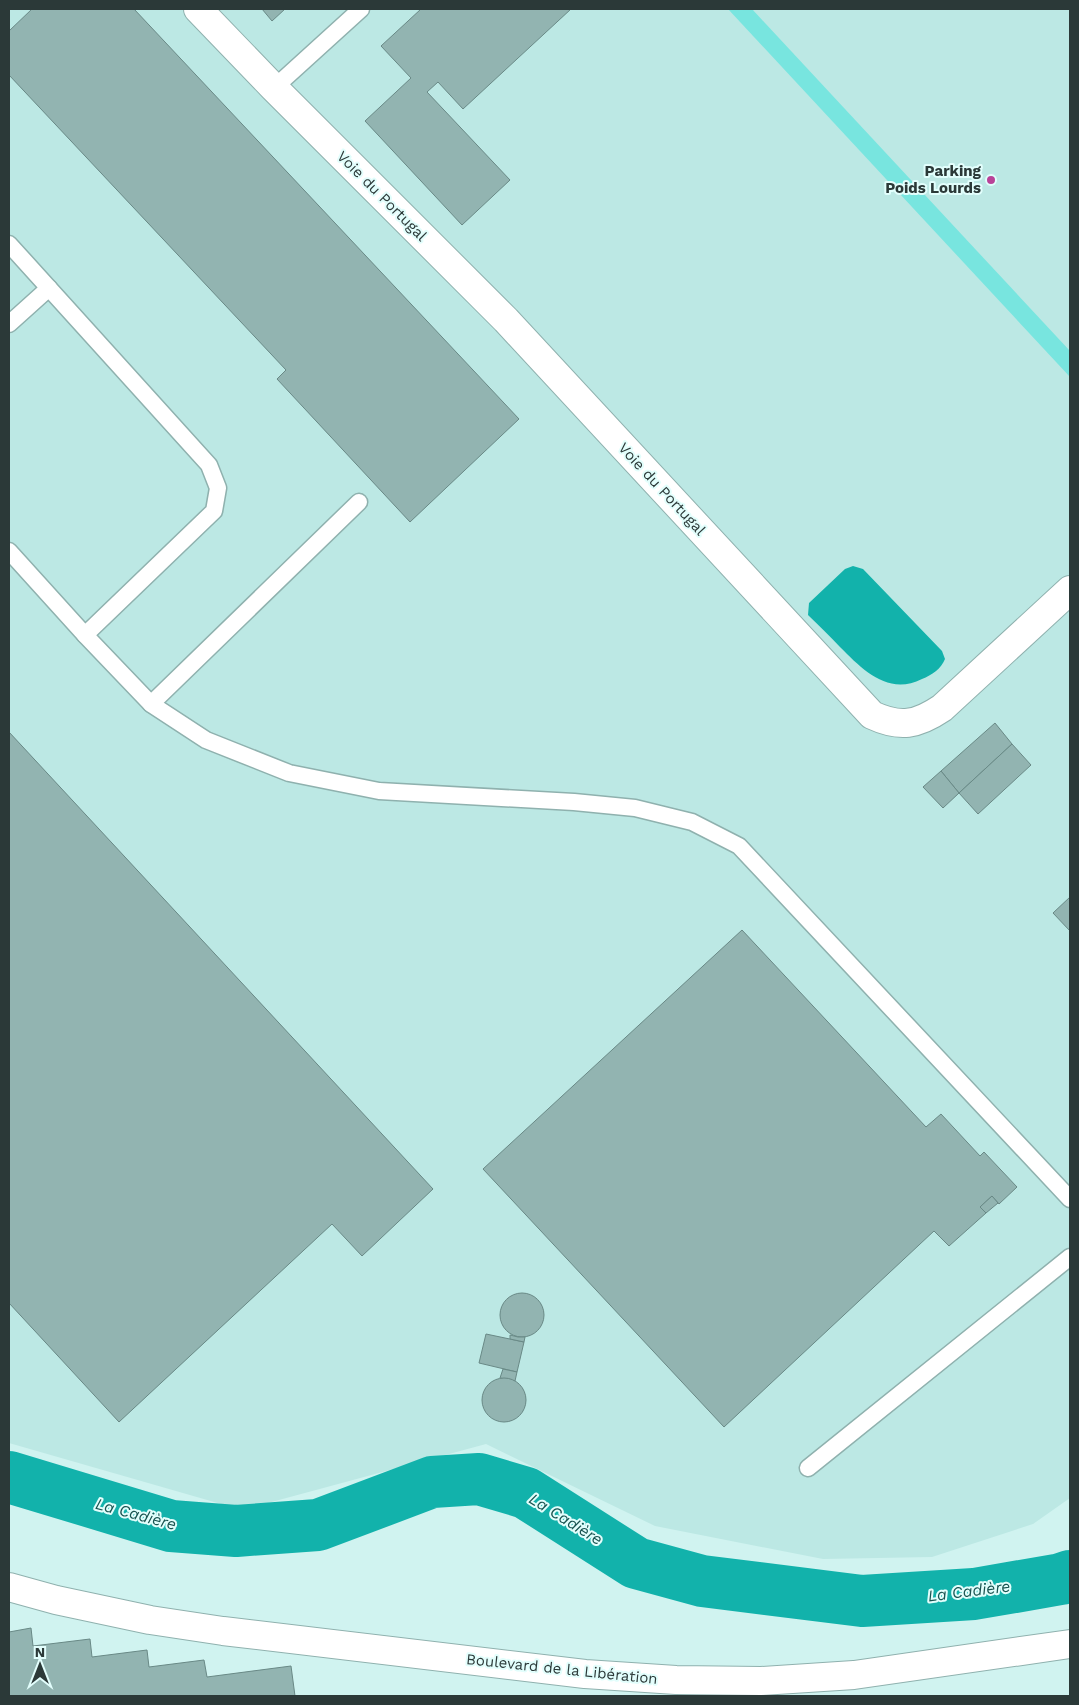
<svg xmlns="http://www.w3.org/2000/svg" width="1079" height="1705" font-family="'Work Sans',sans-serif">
<rect width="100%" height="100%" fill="#d0f3f0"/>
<polygon fill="#bce8e4" points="9,9 1070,9 1070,1498 1033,1524 932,1557 823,1559 655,1526 486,1444 242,1510 9,1443"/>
<polygon fill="#78e5df" points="728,9 752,9 1070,351 1070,377"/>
<path fill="#12b2ab" d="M 853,566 L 863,569 L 942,651 L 945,659 C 941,669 932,675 922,679 C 888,696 863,670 840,647 C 830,636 819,626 808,615 L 809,603 L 845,569 Z"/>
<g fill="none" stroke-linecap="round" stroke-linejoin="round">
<polyline stroke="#12b2ab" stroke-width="52" points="9,1477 171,1526 236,1531 318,1525 432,1482 479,1479 526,1493 636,1563 702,1581 862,1601 974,1594 1061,1579 1070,1576"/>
</g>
<g fill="#92b4b1" stroke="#698986">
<polygon points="32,9 134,9 519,419 410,522 277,379 286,370 9,75 9,31"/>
<polygon points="262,9 285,9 272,21"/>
<polygon points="421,9 571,9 463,109 438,82 427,92 510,180 462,225 365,121 411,78 381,46"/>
<polygon points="995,723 1012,744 959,793 941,771"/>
<polygon points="9,732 433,1189 362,1256 332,1224 119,1422 9,1303"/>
<polygon points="1012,744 1031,765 978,814 959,793"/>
<polygon points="941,771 959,793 943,808 923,787"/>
<polygon points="1070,897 1070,931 1053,913"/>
<polygon points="742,930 926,1127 941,1114 980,1156 984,1152 1017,1187 999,1204 992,1196 980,1207 986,1213 949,1246 934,1231 724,1427 483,1169"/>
<polygon points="992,1196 998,1203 986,1213 980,1207"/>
<circle cx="522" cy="1315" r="22"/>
<polygon points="486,1334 524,1342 517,1372 479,1363"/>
<polygon points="510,1335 518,1337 525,1337 524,1342 510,1339"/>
<polygon points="503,1369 517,1372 515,1381 500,1378"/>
<circle cx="504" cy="1400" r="22"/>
<polygon points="31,1628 33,1646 90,1639 92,1657 147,1650 149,1667 204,1660 207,1677 291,1666 295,1696 9,1696 9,1632"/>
</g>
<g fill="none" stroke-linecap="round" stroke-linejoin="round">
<defs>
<g id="service">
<polyline points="274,88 361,9"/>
<polyline points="9,244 209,465 218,488 214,511 85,635 151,704 206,740 289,773 379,791 574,802 635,808 692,822 739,846 1070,1199"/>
<polyline points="9,324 49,288"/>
<polyline points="9,551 85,635"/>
<polyline points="151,704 359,502"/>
<polyline points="808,1468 1070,1257"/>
</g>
<path id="minor" d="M 198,9 L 274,88 L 506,320 L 872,715 C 900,728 917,725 942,708 L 1070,590"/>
<polyline id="tertiary" points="9,1587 56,1600 150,1620 223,1631 585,1674 676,1680 761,1681 854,1675 1070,1644"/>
</defs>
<use href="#service" stroke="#8fb1ae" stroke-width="19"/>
<use href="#minor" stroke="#8fb1ae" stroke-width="30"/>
<use href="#tertiary" stroke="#8fb1ae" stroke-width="30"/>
<use href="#service" stroke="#fff" stroke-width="16"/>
<use href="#minor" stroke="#fff" stroke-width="28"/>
<use href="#tertiary" stroke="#fff" stroke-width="28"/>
</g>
<circle fill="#b94298" stroke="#e2fefc" stroke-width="2" cx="991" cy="180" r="5"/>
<g text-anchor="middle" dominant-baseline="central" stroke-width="4" stroke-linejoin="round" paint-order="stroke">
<g font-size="15" font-weight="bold" fill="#2b3938" stroke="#e2fefc" text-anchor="end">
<text x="981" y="171">Parking<tspan x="981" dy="17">Poids Lourds</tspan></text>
</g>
<g font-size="15" fill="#2b3938" stroke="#e2fefc">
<text transform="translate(382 196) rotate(45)">Voie du Portugal</text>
<text transform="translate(662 489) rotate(47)">Voie du Portugal</text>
<text transform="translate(562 1669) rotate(6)">Boulevard de la Libération</text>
</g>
<g font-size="16" font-style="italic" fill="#195350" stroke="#e2fefc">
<text transform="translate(136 1514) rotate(15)">La Cadière</text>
<text transform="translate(566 1519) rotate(32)">La Cadière</text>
<text transform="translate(969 1591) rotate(-7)">La Cadière</text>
</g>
</g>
<rect width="1079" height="1705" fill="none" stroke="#2b3938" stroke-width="20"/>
<g transform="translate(40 1665)" stroke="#e2fefc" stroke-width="4" paint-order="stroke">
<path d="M0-4L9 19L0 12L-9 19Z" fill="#2b3938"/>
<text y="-8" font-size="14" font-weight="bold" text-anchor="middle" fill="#2b3938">N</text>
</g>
</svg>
